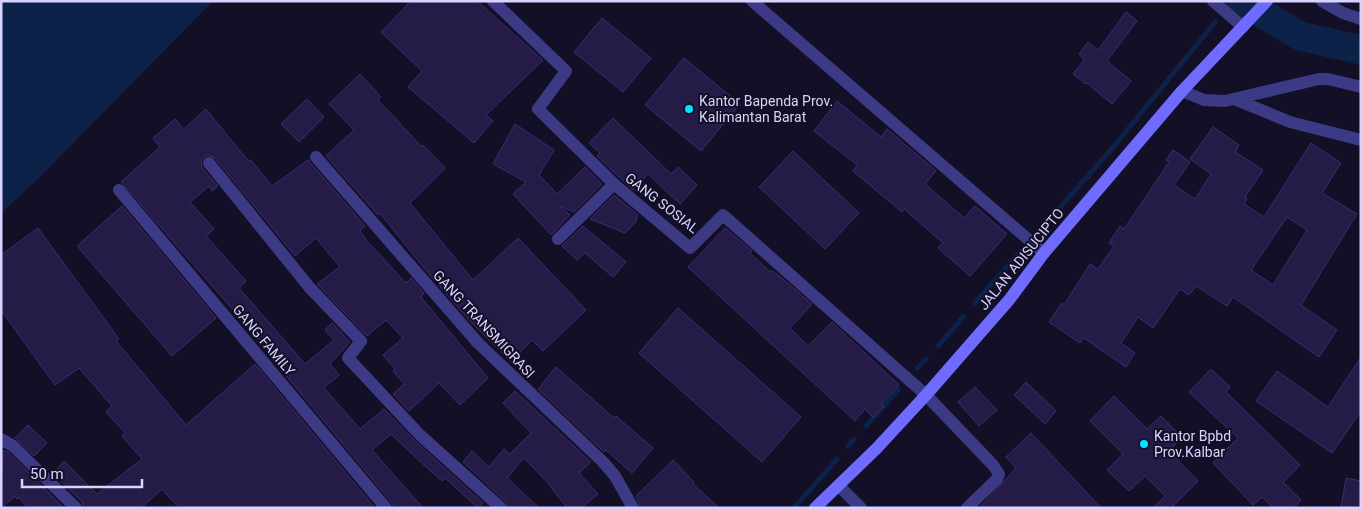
<svg xmlns="http://www.w3.org/2000/svg" width="1362" height="509" font-family="Roboto,sans-serif">
<rect width="100%" height="100%" fill="#130f26"/>
<polygon fill="#0c2248" points="1,1 213,1 37,180 1,213"/>
<g fill="none" stroke-linecap="round" stroke-linejoin="round">
<g stroke="#0c2248" stroke-width="5">
<polyline points="1039,231 1115,145 1216,21"/>
<polyline points="975,303 1021,251"/>
<polyline points="938,346 963,317"/>
<polyline points="917,368 926,359"/>
<polyline points="866,426 898,390"/>
<polyline points="848,446 854,439"/>
<polyline points="794,508 837,459"/>
</g>
<polyline stroke="#0c2248" stroke-width="29" points="1241,1 1300,36 1361,50"/>
</g>
<g fill="#241b47" stroke="#3b2d73" fill-rule="evenodd">
<polygon points="411,1 477,1 543,60 486,115 493,121 474,143 408,87 422,71 381,32"/>
<polygon points="1126,12 1137,21 1107,61 1131,81 1112,104 1087,83 1086,84 1073,74 1084,60 1079,54 1088,42 1098,50"/>
<polygon points="602,18 651,58 623,92 574,52"/>
<polygon points="684,58 740,104 701,151 645,105"/>
<polygon points="360,74 381,97 378,100 422,147 423,145 445,168 410,203 473,280 518,238 586,310 543,351 532,340 511,362 470,321 423,267 380,213 378,215 326,156 354,130 329,104"/>
<polygon points="307,99 324,117 299,142 281,124"/>
<polygon points="837,101 881,137 887,129 936,171 925,184 964,218 975,206 1007,234 970,276 938,248 943,243 904,209 902,212 853,171 857,165 814,131"/>
<polygon points="206,109 240,151 250,162 251,160 272,186 308,160 365,226 360,231 367,241 406,283 411,278 424,293 421,297 488,378 460,405 439,383 409,411 393,394 404,384 393,371 395,369 383,355 403,338 386,320 367,336 317,284 340,267 316,238 295,256 215,158 208,155 204,157 201,161 202,168 218,186 212,191 209,186 190,202 214,229 206,236 246,281 239,288 305,364 334,340 325,330 332,323 350,342 330,364 339,375 324,388 360,429 384,409 415,441 483,503 478,508 445,478 442,481 425,466 391,434 372,450 423,508 394,508 392,503 267,353 269,351 121,182 160,147 153,138 175,119 184,129"/>
<polygon points="613,118 671,174 678,167 697,185 680,204 648,174 633,190 597,156 600,153 589,143"/>
<polygon points="515,124 554,150 539,175 557,194 585,167 602,184 574,212 560,206 570,215 551,235 513,194 526,182 493,164"/>
<path d="M 1213,127 L 1239,145 L 1235,152 L 1263,170 L 1245,197 L 1247,198 L 1244,204 L 1264,217 L 1311,143 L 1341,163 L 1322,193 L 1357,214 L 1301,305 L 1337,330 L 1319,357 L 1233,297 L 1227,306 L 1196,286 L 1189,295 L 1180,289 L 1153,328 L 1138,317 L 1121,343 L 1135,353 L 1126,367 L 1084,338 L 1080,343 L 1049,322 L 1062,303 L 1064,305 L 1090,264 L 1098,269 L 1114,246 L 1109,243 L 1120,226 L 1124,229 L 1143,201 L 1169,162 L 1166,160 L 1173,150 L 1190,162 L 1174,185 L 1195,199 L 1211,174 L 1190,159 ZM 1287,217 L 1307,230 L 1273,285 L 1251,270 Z"/>
<polygon points="793,151 859,213 825,249 759,187"/>
<polygon points="614,195 637,214 636,222 625,233 590,219"/>
<polygon points="122,206 216,318 172,356 77,246"/>
<polygon points="583,226 626,262 613,277 585,253 577,260 562,246"/>
<polygon points="38,228 119,339 116,341 186,425 255,364 375,508 179,508 162,489 141,508 84,508 82,502 53,474 64,461 97,494 142,459 122,436 125,433 106,412 112,406 79,368 55,385 1,310 1,255"/>
<polygon points="725,228 752,251 750,253 770,272 771,270 783,279 812,304 790,328 808,346 832,322 899,385 881,404 884,406 873,417 865,409 855,421 688,267"/>
<polygon points="678,308 801,417 762,462 639,353"/>
<polygon points="1361,357 1361,411 1332,453 1256,401 1277,371 1328,407"/>
<polygon points="556,367 614,418 616,416 653,448 632,473 606,450 604,452 538,389"/>
<polygon points="1211,369 1230,387 1226,392 1300,465 1283,482 1301,500 1293,508 1273,508 1262,497 1253,505 1213,463 1238,438 1189,392"/>
<polygon points="1026,382 1056,411 1045,424 1014,395"/>
<polygon points="975,387 997,410 979,426 958,402"/>
<polygon points="515,391 591,462 579,473 598,494 581,508 567,508 548,483 524,458 507,478 539,508 509,508 506,502 463,462 472,451 489,467 504,449 510,454 531,433 503,403"/>
<polygon points="1114,396 1147,429 1161,416 1182,437 1169,451 1198,481 1171,508 1153,508 1165,496 1145,476 1129,491 1107,470 1123,454 1090,421"/>
<polygon points="28,425 47,443 34,456 15,438"/>
<polygon points="1031,433 1101,508 979,508 1016,468 1006,457"/>
<polygon points="3,450 8,452 64,508 27,508 19,497 17,499 15,496 1,508"/>
<polygon points="673,460 694,482 693,484 719,508 641,508 636,496"/>
<polygon points="1346,478 1361,481 1361,508 1341,508"/>
</g>
<g fill="none" stroke-linecap="round" stroke-linejoin="round">
<g stroke="#3d3a85" stroke-width="12">
<polyline points="493,1 566,71 538,109 614,184 690,248 723,215 926,395 993,465 999,474 997,479 967,508"/>
<polyline points="752,1 1044,253"/>
<polyline points="1213,1 1243,27"/>
<polyline points="1182,91 1204,100 1225,101 1319,79 1328,79 1361,87"/>
<polyline points="1234,99 1290,122 1361,140"/>
<polyline points="316,157 478,343 603,462 615,476 633,508"/>
<polyline points="209,163 310,288 361,341 348,358 420,435 501,508"/>
<polyline points="119,190 386,508"/>
<polyline points="558,239 614,184"/>
<polyline points="1,442 3,440 13,446 76,508"/>
<polyline points="839,486 861,508"/>
</g>
<polyline stroke="#3d3a85" stroke-width="12" points="1322,1 1343,13 1361,19"/>
<polyline stroke="#6f6bff" stroke-width="12" points="815,508 877,448 926,395 1009,300 1044,253 1182,91 1267,1"/>
</g>
<g fill="#00e5ff" stroke="#130f26" stroke-width="2">
<circle cx="689" cy="109" r="5"/>
<circle cx="1144" cy="444" r="5"/>
</g>
<g text-anchor="middle" dominant-baseline="central" stroke-width="4" stroke-linejoin="round" paint-order="stroke">
<g font-size="14" fill="#d9d4ff" stroke="#130f26" text-anchor="start">
<text x="699" y="101">Kantor Bapenda Prov.<tspan x="699" dy="16">Kalimantan Barat</tspan></text>
<text x="1154" y="436">Kantor Bpbd<tspan x="1154" dy="16">Prov.Kalbar</tspan></text>
</g>
<g font-size="14" fill="#d9d4ff" stroke="#130f26">
<text transform="translate(662 203) rotate(38)">GANG SOSIAL</text>
<text transform="translate(1021 259) rotate(-51)">JALAN ADISUCIPTO</text>
<text transform="translate(484 324) rotate(47)">GANG TRANSMIGRASI</text>
<text transform="translate(264 340) rotate(50)">GANG FAMILY</text>
</g>
</g>
<rect width="1362" height="509" fill="none" stroke="#d9d4ff" stroke-width="5"/>
<path d="M22 479v8h120v-8" fill="none" stroke="#d9d4ff" stroke-width="2.5"/>
<text x="30" y="479" font-size="15" fill="#d9d4ff" stroke="#130f26" stroke-width="4" paint-order="stroke">50 m</text>
</svg>
